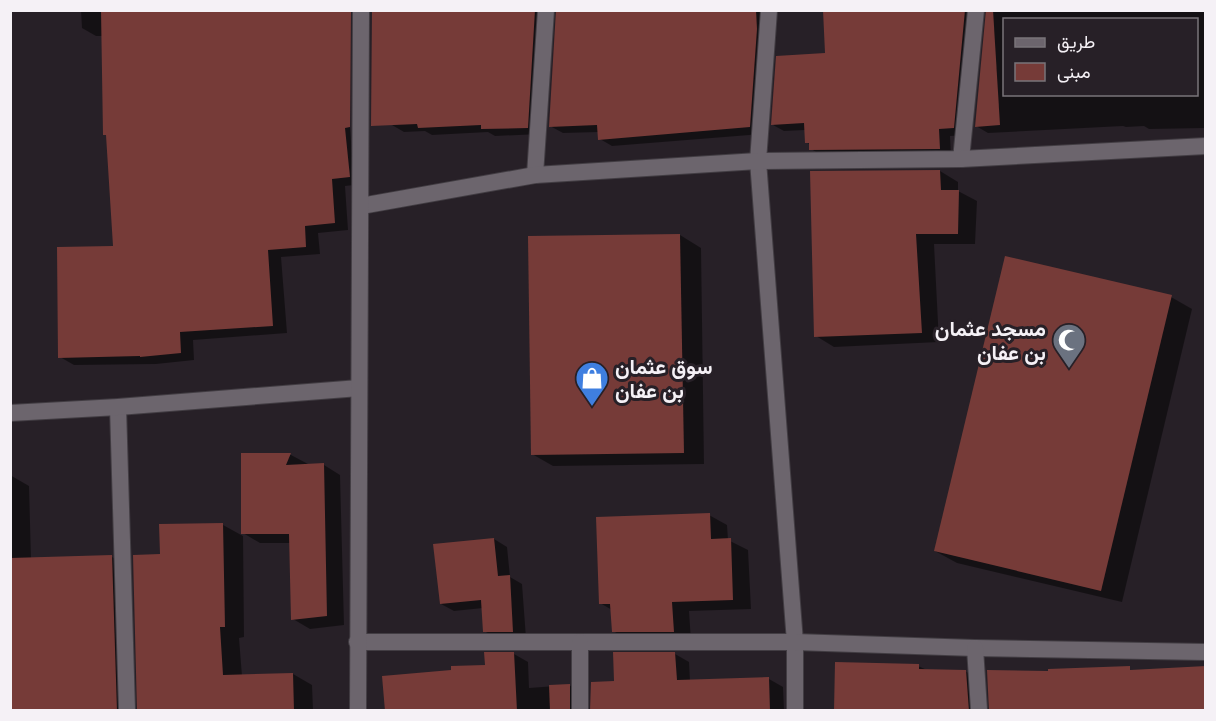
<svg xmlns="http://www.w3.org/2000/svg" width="1216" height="721" font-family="'Golos Text',Vazirmatn,sans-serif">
<rect width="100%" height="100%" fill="#272027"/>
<g fill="#0007" fill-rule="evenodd">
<polygon points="81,10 342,10 354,185 345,186 348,230 318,233 320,254 281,257 287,333 193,340 194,360 156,364 74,365 60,357 115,247 108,136 104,134 103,36 96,36 82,28"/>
<polygon points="390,10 550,10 540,134 495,136 488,132 432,135 425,131 404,132 392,125"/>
<polygon points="558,10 767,10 762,134 612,146 600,139 599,132 563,133 550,126"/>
<polygon points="828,10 981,10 965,135 950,136 951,155 823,156 811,149 811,145 806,142 805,130 784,131 773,125 827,54"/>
<path d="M 988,10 L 1206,10 L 1206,128 L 1149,129 L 1144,126 L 1126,127 L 1123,126 L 988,133 L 976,126 ZM 1004,20 L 1196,20 L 1196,94 L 1004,94 Z"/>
<polygon points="940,171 958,182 958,191 977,201 975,244 934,244 939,342 834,347 816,336"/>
<polygon points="680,235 701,248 704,464 553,466 532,454 529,238"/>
<polygon points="1171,297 1192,309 1122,602 957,563 935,551"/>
<polygon points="243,455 291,455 308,464 324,465 340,475 344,625 310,629 293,619 290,543 260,543 243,533 244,637 239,638 242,676 293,674 312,685 313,710 139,710 162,556 161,526 223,525 243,536"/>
<polygon points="10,475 29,486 31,559 112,557 131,568 135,710 10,710"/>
<polygon points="709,515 727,525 728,540 748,550 751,609 689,611 691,641 631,641 613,631 612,610 600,603"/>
<polygon points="494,539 507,547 510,577 522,584 526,638 497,638 484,631 483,608 454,611 441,604"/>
<polygon points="514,654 528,662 529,688 569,685 583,693 584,710 387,710"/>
<polygon points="675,654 689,662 690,681 769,679 783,687 784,710 592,710 616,682"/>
<polygon points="918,666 927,670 965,671 982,681 984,710 836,710"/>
</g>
<g fill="#763b38">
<polygon points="101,10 351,10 350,127 345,128 350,177 332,179 335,223 305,226 306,247 268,250 273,326 180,332 181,353 140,357 140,356 58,358 57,247 113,246 106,135 103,135"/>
<polygon points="372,10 535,10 528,128 481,129 481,125 418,128 417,124 371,126"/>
<polygon points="556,10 756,10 757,29 750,127 598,140 597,125 549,127"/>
<polygon points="823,10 965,10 954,128 939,129 940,149 809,150 809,143 805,143 804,123 771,125 776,56 825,53"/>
<polygon points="986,10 993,10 1000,125 975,127"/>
<polygon points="940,170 941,190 959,190 958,234 916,234 922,333 814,337 810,171"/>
<polygon points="680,234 684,453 531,455 528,236"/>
<polygon points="1005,256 1172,295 1101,591 934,551"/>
<polygon points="241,453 291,453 286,465 324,463 327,616 291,620 289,534 241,534"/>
<polygon points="710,513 711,539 731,538 733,600 672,602 674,632 612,632 610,604 599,604 596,517"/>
<polygon points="223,523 225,627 220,627 223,675 293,673 294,711 137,711 133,555 160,554 159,524"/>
<polygon points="494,538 498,576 510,575 513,632 483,632 481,600 440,604 433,544"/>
<polygon points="112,555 117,711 10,711 10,558"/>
<polygon points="484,652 514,652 517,711 385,711 382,676 451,670 451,666 485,665"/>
<polygon points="613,652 675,652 677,680 769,677 770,711 590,711 591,682 614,681"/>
<polygon points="835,662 919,664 919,669 966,670 969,711 834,711"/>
<polygon points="1130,666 1130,670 1206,666 1206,711 989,711 987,670 1048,671 1048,669"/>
<polygon points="570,684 570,711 550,711 549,685"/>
</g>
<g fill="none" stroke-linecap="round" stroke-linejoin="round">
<defs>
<g id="minor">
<polyline points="769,10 758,161 795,642 795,710"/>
<polyline points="961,159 976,10"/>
<polyline points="535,175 546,10"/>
<polyline points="361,206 535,175 758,161 961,159 1206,146"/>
<polyline points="118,407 127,710"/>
<polyline points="10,413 118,407 359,388"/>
<polyline points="357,642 795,642 975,648 1206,652"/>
<polyline points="975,648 979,710"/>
<polyline points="358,710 361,10"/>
<polyline points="580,710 580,642"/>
</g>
</defs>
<use href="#minor" stroke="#423d43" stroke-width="18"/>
<use href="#minor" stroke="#6c656d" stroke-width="16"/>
</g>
<defs>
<symbol id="mosque-pin" viewBox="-11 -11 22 30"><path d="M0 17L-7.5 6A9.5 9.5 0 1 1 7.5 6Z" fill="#6b7280" stroke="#272027"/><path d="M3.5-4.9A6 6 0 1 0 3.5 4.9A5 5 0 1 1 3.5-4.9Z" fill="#fff"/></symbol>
<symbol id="shop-pin" viewBox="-11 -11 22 30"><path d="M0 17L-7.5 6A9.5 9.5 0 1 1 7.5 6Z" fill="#3f7fe0" stroke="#272027"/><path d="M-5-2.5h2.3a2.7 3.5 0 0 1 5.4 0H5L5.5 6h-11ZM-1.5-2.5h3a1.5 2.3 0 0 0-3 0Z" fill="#fff"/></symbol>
</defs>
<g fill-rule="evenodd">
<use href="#mosque-pin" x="1050" y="321" width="38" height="52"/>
<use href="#shop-pin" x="573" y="359" width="38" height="52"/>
</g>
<g text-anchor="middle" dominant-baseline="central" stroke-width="6" stroke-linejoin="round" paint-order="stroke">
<g font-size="21" font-weight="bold" fill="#f5f1f6" stroke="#272027" text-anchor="end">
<text x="1046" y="328">مسجد عثمان<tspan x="1046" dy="24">بن عفان</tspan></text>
<text x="615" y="366" text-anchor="start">سوق عثمان<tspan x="615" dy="24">بن عفان</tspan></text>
</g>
</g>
<rect width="1216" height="721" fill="none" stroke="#f5f1f6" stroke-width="24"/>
<rect x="1003" y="18" width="195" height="78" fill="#272027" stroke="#79747a" stroke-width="1.5"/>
<rect x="1015" y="38" width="30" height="9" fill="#6c656d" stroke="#79747a" stroke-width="1.5"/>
<text x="1057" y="48" font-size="18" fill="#f5f1f6">طريق</text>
<rect x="1015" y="63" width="30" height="18" fill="#763b38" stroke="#79747a" stroke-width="1.5"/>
<text x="1057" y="78" font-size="18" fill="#f5f1f6">مبنى</text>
</svg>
